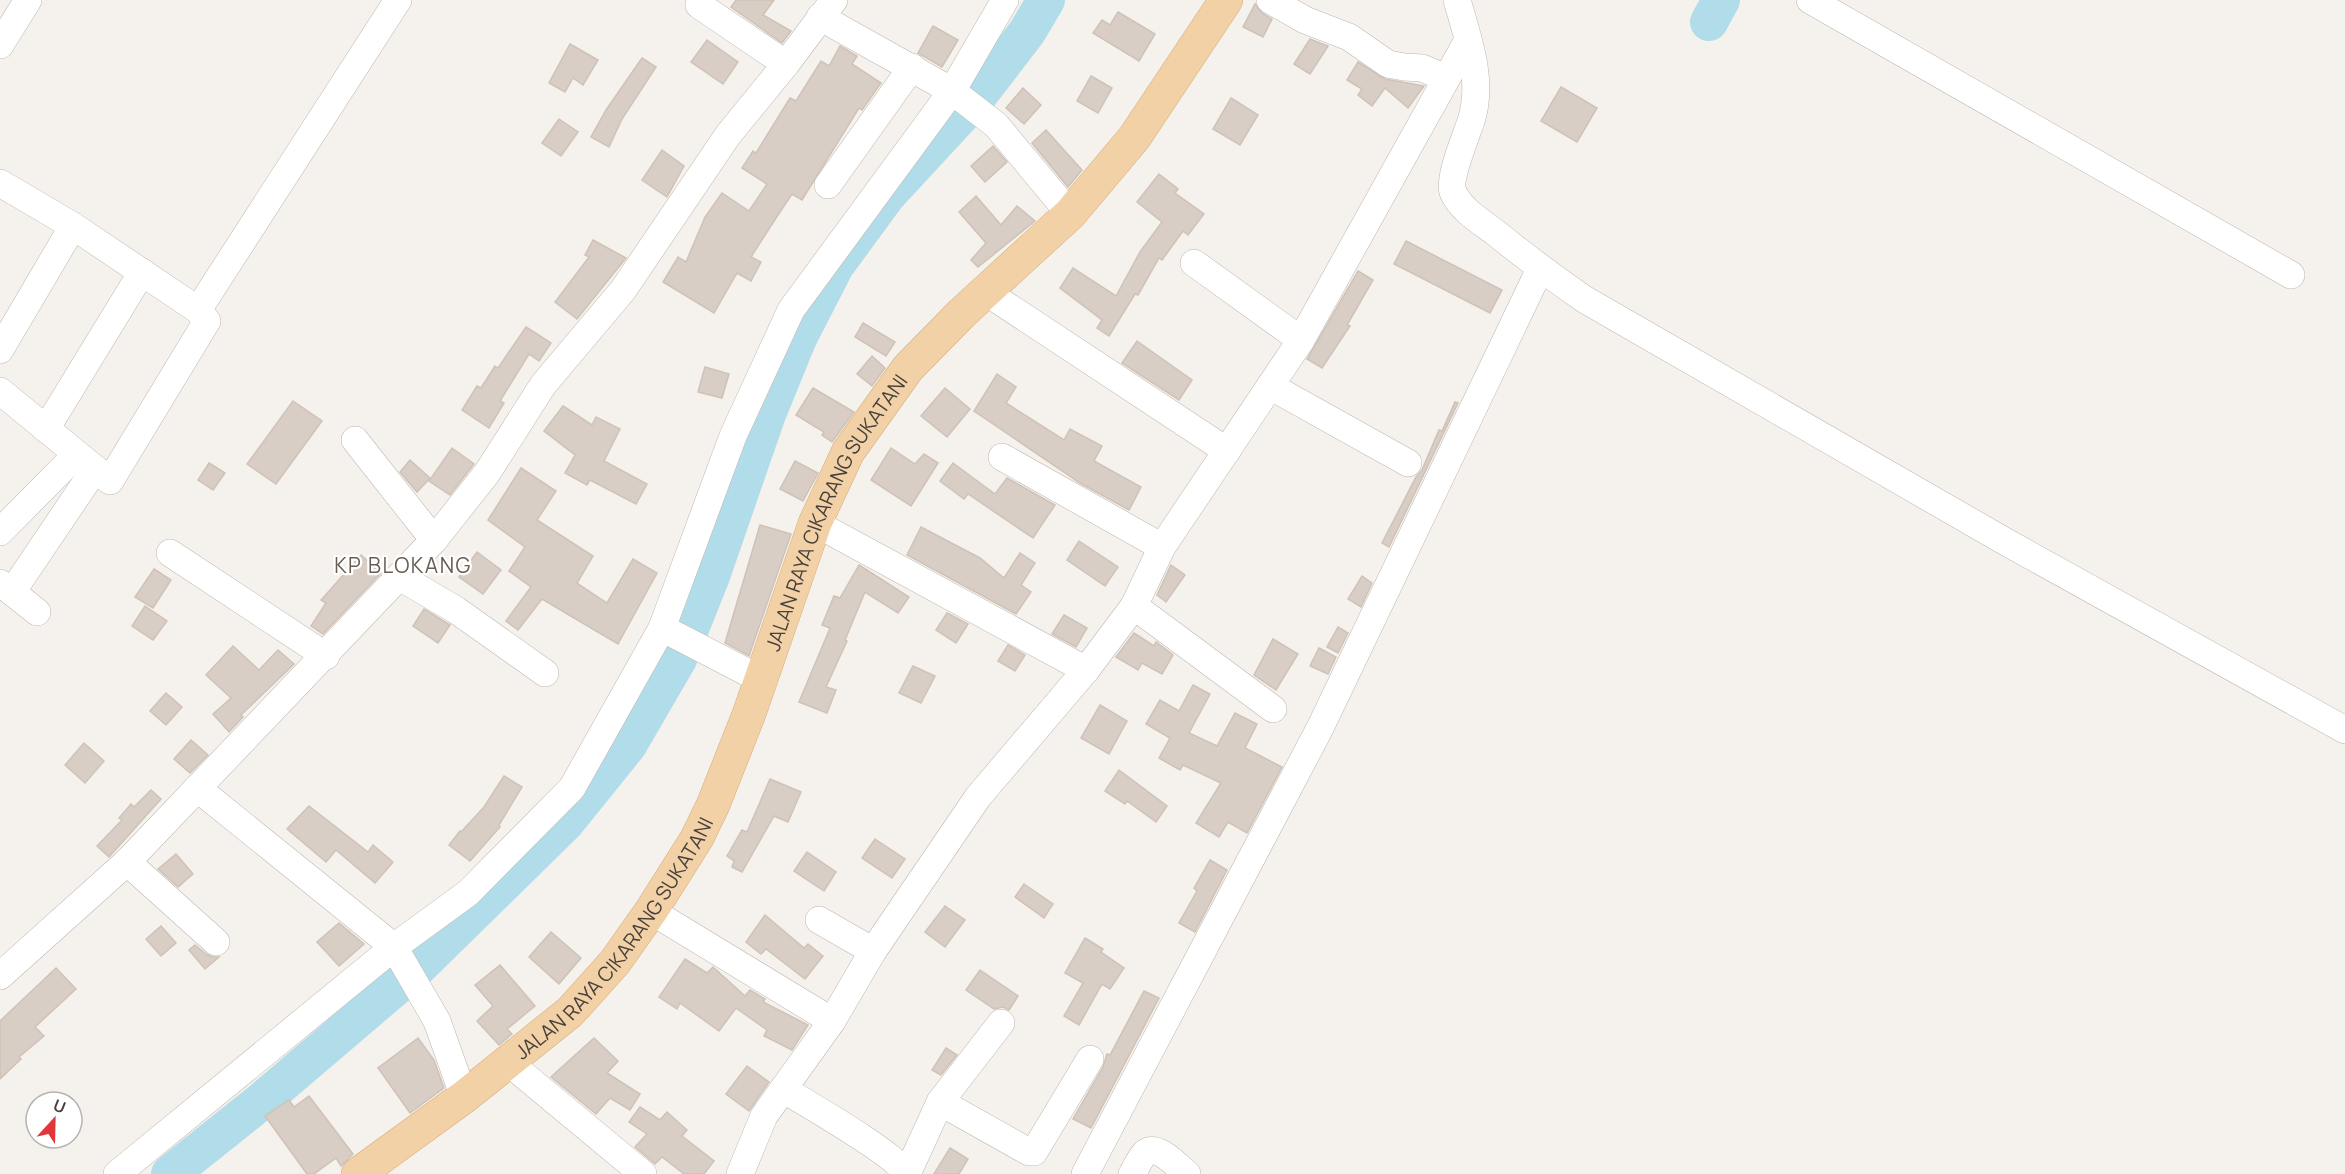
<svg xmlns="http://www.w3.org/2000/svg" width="2345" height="1174" font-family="Manrope,sans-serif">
<rect width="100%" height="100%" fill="#f5f1ed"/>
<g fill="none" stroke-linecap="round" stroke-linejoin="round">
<g stroke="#b1dce9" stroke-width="38">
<polyline points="1709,22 1721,0"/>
<polyline points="170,1174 264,1099 413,972 565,823 628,745 678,659 711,576 767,414 798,338 835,266 887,195 974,101 1027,32 1046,0"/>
</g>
</g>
<g fill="#d8cec6" stroke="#cfc2b7" stroke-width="1.5">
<polygon points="736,0 774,0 763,15 791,31 782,43 731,7"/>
<polygon points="1255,4 1262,13 1272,19 1263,37 1243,27"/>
<polygon points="1118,12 1155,34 1139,61 1093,33 1102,20 1110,25"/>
<polygon points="933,26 958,40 942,67 918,53"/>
<polygon points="1310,39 1328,46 1310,74 1294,64"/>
<polygon points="707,40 738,62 723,84 691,62"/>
<polygon points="570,44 598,60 583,85 573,78 565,92 549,83"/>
<polygon points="840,46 857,56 852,64 881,83 862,110 859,108 802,200 792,194 776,218 751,257 761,262 751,281 737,273 714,313 663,282 678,257 686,262 705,217 722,193 749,211 767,184 742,168 753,151 756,153 790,98 796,101 821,61 829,66"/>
<polygon points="642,58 656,67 622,119 609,147 591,137 606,110"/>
<polygon points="1358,62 1385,79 1424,86 1408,108 1385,88 1372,106 1358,95 1362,89 1347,80"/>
<polygon points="1091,76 1112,88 1098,113 1077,101"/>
<polygon points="1561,87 1597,108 1577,142 1541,121"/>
<polygon points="1023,88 1041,105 1024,124 1006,108"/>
<polygon points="1231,98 1258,115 1240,145 1213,129"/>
<polygon points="559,119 578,132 561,156 542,143"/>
<polygon points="1046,130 1082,170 1068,187 1032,143"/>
<polygon points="993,146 1007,162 985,182 971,166"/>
<polygon points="662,150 684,166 667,197 642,180"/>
<polygon points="1159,174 1178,189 1175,193 1204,214 1188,235 1183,231 1162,260 1159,258 1138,295 1135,294 1109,336 1097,328 1102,320 1060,288 1073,268 1116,296 1140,252 1162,222 1137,202"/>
<polygon points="976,196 1001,225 1017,206 1035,221 978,267 971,260 986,243 959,212"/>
<polygon points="593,240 626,258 577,319 555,302 589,257 585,255"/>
<polygon points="1406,241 1502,290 1490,313 1394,264"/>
<polygon points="1358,271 1373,280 1347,325 1350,326 1322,368 1307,359"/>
<polygon points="863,323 895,342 886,356 855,337"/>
<polygon points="526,327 551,343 539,361 529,354 500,401 504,403 489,428 462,410 477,386 481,388 495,366 498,368"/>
<polygon points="1137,341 1192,380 1179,400 1122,363"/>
<polygon points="872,356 885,368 872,386 857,374"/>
<polygon points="705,367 729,374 722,398 698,392"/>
<polygon points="997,374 1016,387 1006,403 1064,440 1070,429 1102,446 1094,461 1141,487 1129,510 1080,483 974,411"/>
<polygon points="813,388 854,412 832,442 822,435 824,432 796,415"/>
<polygon points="945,388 970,409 947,437 921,416"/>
<polygon points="293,401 322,421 276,484 247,464"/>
<polygon points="1455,402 1458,403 1389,547 1382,543 1416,477 1422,470 1439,430 1442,431"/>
<polygon points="563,406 592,425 596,417 620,429 604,461 647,484 636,504 590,480 587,485 565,473 575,455 544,431"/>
<polygon points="452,448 474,464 450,495 429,481"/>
<polygon points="891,448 915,464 924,454 938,463 911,506 871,480"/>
<polygon points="410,460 430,478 417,492 400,472"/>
<polygon points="795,461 818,473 803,501 780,489"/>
<polygon points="209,463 225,473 213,490 198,480"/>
<polygon points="953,463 995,494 1007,478 1055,505 1033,538 968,494 964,499 940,481"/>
<polygon points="521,468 556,491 537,520 593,556 577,583 607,603 633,559 657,573 618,644 542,599 518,630 506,621 531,587 509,571 525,547 488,520"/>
<polygon points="760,525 791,534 749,656 725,643"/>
<polygon points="921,527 980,558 1004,578 1020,553 1035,563 1021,585 1031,592 1016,614 907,555"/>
<polygon points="1079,541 1118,567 1105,586 1067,560"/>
<polygon points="477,552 501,570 483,594 459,577"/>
<polygon points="361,555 381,573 323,634 311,626 326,603 321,600"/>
<polygon points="859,565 909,597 898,613 865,592 845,640 847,641 826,687 836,690 827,713 799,702 830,628 822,625 834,596 840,598"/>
<polygon points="1171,565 1185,575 1166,602 1157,595"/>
<polygon points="154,569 171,580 153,608 135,597"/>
<polygon points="1362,576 1372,583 1361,607 1348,599"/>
<polygon points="145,606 167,621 153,640 132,626"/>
<polygon points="424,609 450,625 438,643 413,626"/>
<polygon points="947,613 968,624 956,643 936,630"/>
<polygon points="1064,615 1087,628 1076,647 1052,634"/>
<polygon points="1338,627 1348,633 1338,653 1327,647"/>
<polygon points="1134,633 1154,646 1156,642 1173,655 1162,674 1142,663 1138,670 1116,657"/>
<polygon points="1273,639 1298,654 1276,690 1254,675"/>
<polygon points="1008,645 1025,655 1015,671 998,661"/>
<polygon points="233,646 259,670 278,650 294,664 241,715 243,717 229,732 213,714 231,698 206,675"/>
<polygon points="1319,648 1336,657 1328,674 1310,666"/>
<polygon points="913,666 935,676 921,703 899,693"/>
<polygon points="1193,685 1210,694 1189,733 1217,746 1235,713 1257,724 1245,748 1282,767 1247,833 1228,822 1219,837 1196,823 1221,783 1183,765 1180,770 1159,758 1170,738 1146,724 1160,700 1179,711"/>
<polygon points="166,693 182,707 166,725 150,711"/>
<polygon points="1100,705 1127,721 1109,754 1081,738"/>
<polygon points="191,740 208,755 190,773 174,759"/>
<polygon points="84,743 104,761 85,783 65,765"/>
<polygon points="1119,770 1167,806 1156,822 1127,801 1125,804 1105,791"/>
<polygon points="504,776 522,787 499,825 500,827 470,861 449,845 460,831 461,832 484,807"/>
<polygon points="770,779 801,792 788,822 774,816 742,872 732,867 734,861 727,856 742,830 747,832"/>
<polygon points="151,790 161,799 109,857 97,846 122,820 119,818 131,804 134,807"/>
<polygon points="309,806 368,852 373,845 393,862 375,883 336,850 326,862 287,829"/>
<polygon points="875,839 905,859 892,878 862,858"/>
<polygon points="807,852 836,872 824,891 794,871"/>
<polygon points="176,854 193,874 178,887 158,869"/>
<polygon points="1210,860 1227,870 1195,932 1179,923 1197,891 1194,888"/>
<polygon points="1024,884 1053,904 1044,918 1015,897"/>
<polygon points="945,906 965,920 945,947 925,932"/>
<polygon points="765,915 804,948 808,944 823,956 805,979 766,949 761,954 746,942"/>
<polygon points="339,923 364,944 339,966 317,942"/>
<polygon points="161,926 176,943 161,956 146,939"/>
<polygon points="551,932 581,958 559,984 529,957"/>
<polygon points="1085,938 1103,949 1101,952 1124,968 1110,989 1102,984 1079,1025 1064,1016 1083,983 1065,973"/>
<polygon points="195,945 206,954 212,957 219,957 205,969 189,950"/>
<polygon points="685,959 707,973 713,967 745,996 750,990 765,999 763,1002 808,1025 792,1050 764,1036 767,1030 736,1008 719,1031 680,1003 677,1009 659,997"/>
<polygon points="500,965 535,1006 507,1029 512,1034 499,1045 477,1021 493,1006 475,985"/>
<polygon points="56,968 76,989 35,1027 44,1036 19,1057 21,1059 0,1079 0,1021"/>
<polygon points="980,970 1018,996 1009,1010 1003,1007 994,1009 966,990"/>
<polygon points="1144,991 1159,998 1091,1128 1073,1119 1103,1067 1107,1054 1110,1055"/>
<polygon points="418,1038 434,1060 444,1088 410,1113 378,1068"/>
<polygon points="594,1038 618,1061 607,1073 640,1094 630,1110 610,1098 596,1114 551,1077"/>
<polygon points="946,1048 957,1055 941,1075 932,1070"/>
<polygon points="747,1066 769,1082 749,1111 726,1094"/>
<polygon points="309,1096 353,1154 341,1166 336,1158 314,1174 307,1174 265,1116 289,1100 294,1107"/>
<polygon points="640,1107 660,1120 667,1112 687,1130 682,1136 714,1161 704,1174 684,1174 662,1157 655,1164 635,1147 647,1134 629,1122"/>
<polygon points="950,1148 968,1159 959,1174 934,1174"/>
</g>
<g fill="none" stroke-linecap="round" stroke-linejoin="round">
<defs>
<g id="minor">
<polyline points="1270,0 1305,20 1349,37 1388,64 1404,67 1422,68 1446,78"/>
<path d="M 1457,0 C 1468,39 1484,81 1471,121 C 1466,136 1448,179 1453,192 C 1461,210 1480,221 1496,233 C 1524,256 1554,278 1584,299 L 2006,542 L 2345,730"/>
<polyline points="1810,0 2291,275"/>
<polyline points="699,5 786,64"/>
<polyline points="820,17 952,91 996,125 1070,214"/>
<polyline points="0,45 28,0"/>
<polyline points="0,183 73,226"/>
<polyline points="828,185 912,67"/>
<polyline points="1194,263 1301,340"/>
<polyline points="986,292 1227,451"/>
<polyline points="198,310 398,0"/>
<polyline points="0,350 73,226 198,310 207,321 110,481 0,391"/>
<polyline points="1270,386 1408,463"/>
<polyline points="46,429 142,272"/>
<polyline points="355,440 434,540"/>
<polyline points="1002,457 1162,547"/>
<polyline points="815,523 1086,670"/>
<polyline points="0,532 76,455"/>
<polyline points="170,553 326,656"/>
<polyline points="400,577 456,610 545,673"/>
<polyline points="0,583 12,592 95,469"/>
<polyline points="12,592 37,612"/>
<polyline points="1134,606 1273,709"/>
<polyline points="662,628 760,679"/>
<polyline points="197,788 394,947 437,1021 464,1097"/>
<polyline points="127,862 216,942"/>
<polyline points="651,911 832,1021"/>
<polyline points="819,920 873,951"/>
<polyline points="0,976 127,862 434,540 487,473 543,385 623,290 728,135 786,64 834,0"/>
<polyline points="508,1062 643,1174"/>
<path d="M 783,1089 C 804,1102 899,1156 905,1174"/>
<polyline points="940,1102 1029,1152 1034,1152 1090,1059"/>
<polyline points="117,1174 394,947 468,893 572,788 662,628 733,436 791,310 952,91 1005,0"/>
<polyline points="740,1174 764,1116 832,1021 873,951 978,797 1086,670 1134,606 1162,547 1301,340 1468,40"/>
<polyline points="907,1174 940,1102 1001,1023"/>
<polyline points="1085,1174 1320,728 1540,269"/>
<path d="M 1132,1174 C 1136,1168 1140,1158 1145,1153 C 1158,1143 1178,1167 1187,1174"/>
</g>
<g id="major">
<path id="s1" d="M 358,1174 L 464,1097 L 570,1012 L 615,962 L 651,911 L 697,838 L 713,805 L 749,714 L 815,523 L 848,452 L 908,368 L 962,313 L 1070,214 L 1134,138 L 1226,0"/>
</g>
</defs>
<use href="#minor" stroke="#bfb7b0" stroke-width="28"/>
<use href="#major" stroke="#d7ab78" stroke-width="34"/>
<use href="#minor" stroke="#fff" stroke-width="27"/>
<use href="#major" stroke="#f3d1a7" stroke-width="33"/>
</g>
<g text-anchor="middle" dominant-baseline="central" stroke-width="4.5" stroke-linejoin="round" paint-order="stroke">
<g font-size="20" fill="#48413b" stroke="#fff">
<text stroke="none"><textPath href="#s1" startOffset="838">JALAN RAYA CIKARANG SUKATANI</textPath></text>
<text stroke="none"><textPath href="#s1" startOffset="352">JALAN RAYA CIKARANG SUKATANI</textPath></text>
</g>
<g font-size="21" letter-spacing="1.5" fill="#6a5d53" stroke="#fff">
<text x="403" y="565">KP BLOKANG</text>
</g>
</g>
<g transform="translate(54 1120) rotate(22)"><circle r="28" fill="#ffffff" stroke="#b6b3b1" stroke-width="1.5"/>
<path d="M0-4.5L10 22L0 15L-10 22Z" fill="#e1373a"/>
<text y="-9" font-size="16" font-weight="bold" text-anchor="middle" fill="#48413b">U</text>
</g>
</svg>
